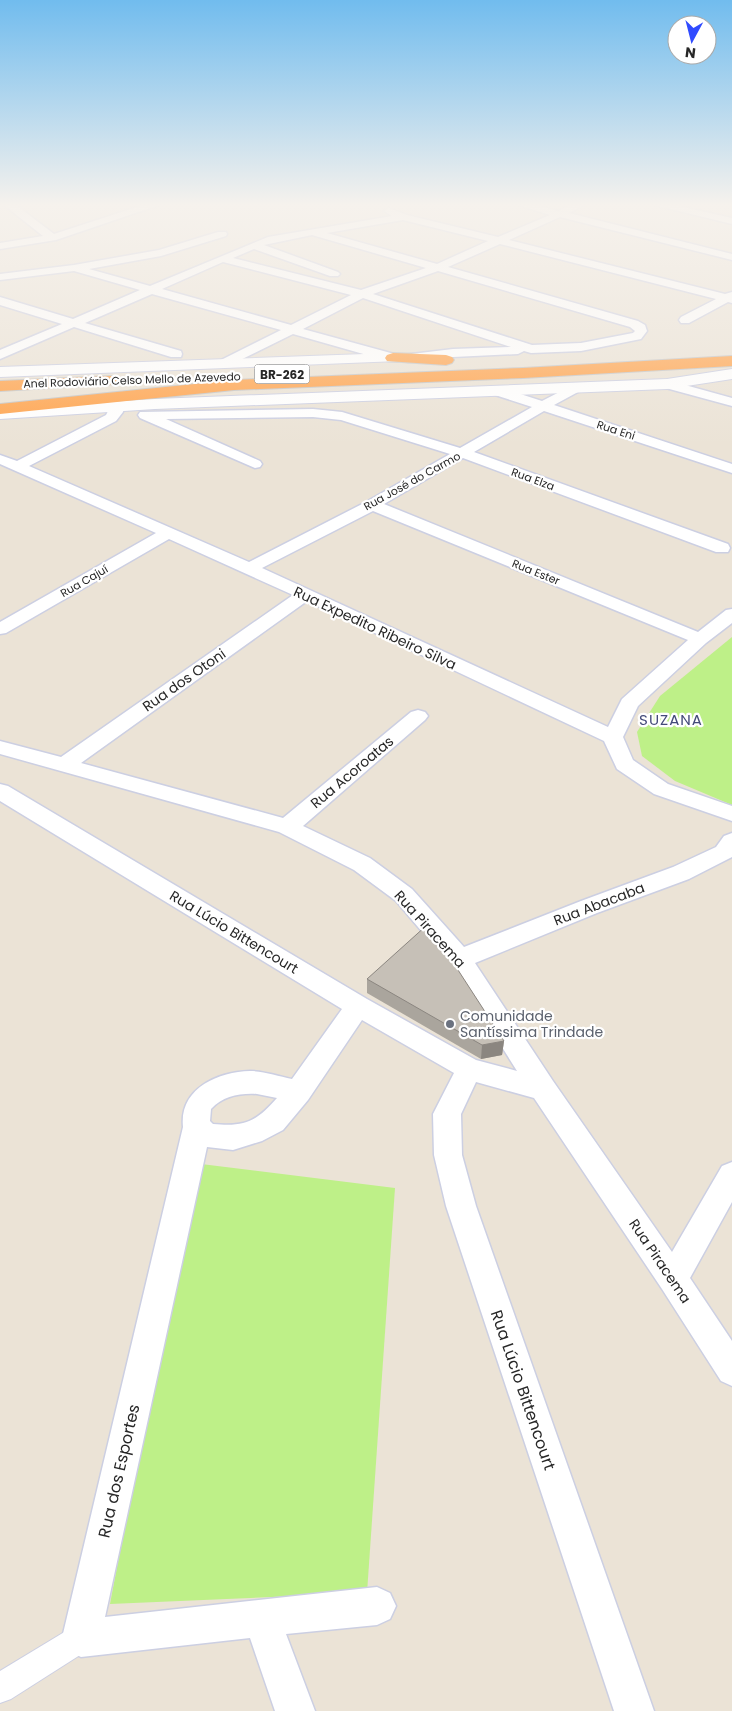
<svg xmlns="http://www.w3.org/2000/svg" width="732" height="1711" font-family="Poppins,sans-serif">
<rect width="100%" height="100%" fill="#ebe3d6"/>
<g fill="#bef088">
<polygon points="732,637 732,805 675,781 642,756 637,732 660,696"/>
<polygon points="193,1163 395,1188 367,1593 110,1604"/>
</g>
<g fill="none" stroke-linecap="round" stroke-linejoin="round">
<defs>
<polygon id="pedestrian" points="81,1623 91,1628 96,1638 91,1648 11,1699 0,1703 0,1671 71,1628"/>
<g id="minor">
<polygon points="4,205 16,205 54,234 143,205 159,205 56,240 0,249 0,243 43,236"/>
<path d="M 518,205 L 536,205 L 558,211 L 571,205 L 585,205 L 569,213 L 732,254 L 732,260 L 560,217 L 509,240 L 725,294 L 732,292 L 732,303 L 728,302 L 689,323 L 681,323 L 679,320 L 681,317 L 716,299 L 500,244 L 448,267 L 638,321 L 645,325 L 647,331 L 641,339 L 581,351 L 531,353 L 524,351 L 518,354 L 453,357 L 408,362 L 403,361 L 402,358 L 403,355 L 453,349 L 511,347 L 363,298 L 303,329 L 398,355 L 399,358 L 398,361 L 388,361 L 293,334 L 226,367 L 220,363 L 221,360 L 281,330 L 152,294 L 85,323 L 181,351 L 182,354 L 181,357 L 171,357 L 74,327 L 0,359 L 0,350 L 62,324 L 0,305 L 0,297 L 73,319 L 140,290 L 74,271 L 0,280 L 0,274 L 74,265 L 159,250 L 218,232 L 226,232 L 227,234 L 226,236 L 161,256 L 89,269 L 150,286 L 268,237 L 392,216 L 384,211 L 389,208 L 407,215 L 498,237 L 550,215 ZM 403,220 L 488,241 L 437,264 L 327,233 ZM 312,235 L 426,268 L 361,290 L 233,258 L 254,249 L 330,276 L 338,276 L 340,274 L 338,272 L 264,245 ZM 223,262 L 351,295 L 291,325 L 162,289 ZM 438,271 L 630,327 L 635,331 L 633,333 L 581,343 L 532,345 L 373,294 Z"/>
<polygon points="654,205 674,205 732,218 732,224"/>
<polygon points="667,380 732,398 732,406 662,387 660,384 662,381"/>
<path d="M 573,385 L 578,386 L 580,389 L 578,392 L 554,405 L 732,464 L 732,473 L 544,411 L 474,452 L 728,544 L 730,548 L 728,552 L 716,552 L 463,458 L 384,504 L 698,632 L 726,610 L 732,609 L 732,623 L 706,643 L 638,706 L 623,737 L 633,760 L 668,784 L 732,806 L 732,821 L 654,794 L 617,769 L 604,741 L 307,601 L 81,763 L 283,818 L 411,712 L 418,710 L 425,712 L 428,716 L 425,720 L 303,826 L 370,858 L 412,889 L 464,947 L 581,901 L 673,867 L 716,847 L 724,836 L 732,833 L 732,857 L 689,879 L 597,913 L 475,963 L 553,1081 L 672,1252 L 722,1166 L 732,1162 L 732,1202 L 690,1278 L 732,1341 L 732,1386 L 721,1381 L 662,1289 L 534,1098 L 476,1082 L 461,1114 L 462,1155 L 476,1206 L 654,1711 L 614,1711 L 446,1206 L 434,1155 L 433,1114 L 454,1073 L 362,1020 L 308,1100 L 283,1130 L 262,1141 L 233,1150 L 207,1147 L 105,1617 L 377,1587 L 390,1593 L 396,1606 L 390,1619 L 377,1625 L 286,1634 L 315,1711 L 275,1711 L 250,1638 L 81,1657 L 68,1651 L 62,1638 L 183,1127 C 179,1089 217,1072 250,1071 C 264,1071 278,1076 292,1079 L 342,1009 L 0,801 L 0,784 L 8,786 L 367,999 L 476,1060 L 517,1071 L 451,966 L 396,901 L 354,870 L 279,832 L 0,754 L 0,741 L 61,757 L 293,595 L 169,539 L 6,633 L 0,634 L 0,622 L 156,533 L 0,464 L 0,455 L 17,461 L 106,415 L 112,403 L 122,403 L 124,406 L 123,412 L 116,421 L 29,466 L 249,562 L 366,502 L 450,454 L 341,420 L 313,417 L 166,419 L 260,461 L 262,464 L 260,467 L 255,468 L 140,418 L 138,415 L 140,412 L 313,409 L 342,412 L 460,448 L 532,407 L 495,395 L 493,392 L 495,389 L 505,389 L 542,401 ZM 373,511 L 688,640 L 622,699 L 608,727 L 262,568 ZM 257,1094 L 277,1098 C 256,1122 245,1127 213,1124 L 210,1121 L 211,1109 C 223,1096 240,1093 257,1094 Z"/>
</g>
<g id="secondary">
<polygon points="393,353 399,355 401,358 399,361 0,377 0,367"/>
<polygon points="732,369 732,379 667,389 155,409 0,419 0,409 155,399 667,379"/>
</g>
<g id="motorway">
<polygon points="393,353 446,355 452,357 454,360 452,363 446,365 387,361 385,358 387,355"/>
<polygon points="732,356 732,366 523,378 234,390 0,414 0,404 234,380 523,368"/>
<polygon points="112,376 118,378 120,381 118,384 0,391 0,381"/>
</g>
</defs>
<use href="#pedestrian" stroke="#cccfe2" stroke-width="2"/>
<use href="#minor" stroke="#cccfe2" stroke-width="3"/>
<use href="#secondary" stroke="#cccfe2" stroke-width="2"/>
<use href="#motorway" stroke="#c7c7c7" stroke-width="2"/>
<use href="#pedestrian" fill="#fff" fill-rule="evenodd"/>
<use href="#minor" fill="#fff" fill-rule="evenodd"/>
<use href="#secondary" fill="#fff" fill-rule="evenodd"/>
<use href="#motorway" fill="#ffa44e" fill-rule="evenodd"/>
</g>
<polygon fill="#aaa59d" points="367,979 504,1041 502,1055 481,1059 367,993"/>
<polygon fill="#8b8680" points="504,1041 502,1055 481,1059 482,1045"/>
<polygon fill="#c6c0b7" stroke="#8b8680" points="427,925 436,936 504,1041 482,1045 367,979"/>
<linearGradient id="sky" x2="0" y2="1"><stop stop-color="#71bcee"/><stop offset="0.46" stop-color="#f6f2ed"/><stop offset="1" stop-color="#f6f2ed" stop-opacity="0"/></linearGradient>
<rect width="732" height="445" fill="url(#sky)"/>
<circle fill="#6b7280" stroke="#fff" stroke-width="2" cx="450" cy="1024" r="5"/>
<g text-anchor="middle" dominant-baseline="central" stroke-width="4.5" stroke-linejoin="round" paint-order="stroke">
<g font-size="11" fill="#272727" stroke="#fff">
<text transform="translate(132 380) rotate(-2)">Anel Rodoviário Celso Mello de Azevedo</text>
<text transform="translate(616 430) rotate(18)">Rua Eni</text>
<text transform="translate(533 479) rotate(20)">Rua Elza</text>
<text transform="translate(412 481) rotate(-29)">Rua José do Carmo</text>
<text transform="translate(536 572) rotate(22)">Rua Ester</text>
<text transform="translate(84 581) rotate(-30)">Rua Cajuí</text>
</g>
<rect fill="#fff" stroke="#686868" stroke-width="1" x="254.5" y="364.5" width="55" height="19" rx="4"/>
<g font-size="12" font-weight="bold" fill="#272727">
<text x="282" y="374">BR-262</text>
</g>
<g font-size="14" fill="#272727" stroke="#fff">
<text transform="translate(375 628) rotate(25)">Rua Expedito Ribeiro Silva</text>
<text transform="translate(184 680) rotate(-35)">Rua dos Otoni</text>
<text transform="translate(352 772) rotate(-40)">Rua Acoroatas</text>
<text transform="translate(599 904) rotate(-21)">Rua Abacaba</text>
<text transform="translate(430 929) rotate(48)">Rua Piracema</text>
<text transform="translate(234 932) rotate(31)">Rua Lúcio Bittencourt</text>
<text transform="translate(660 1261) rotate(56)">Rua Piracema</text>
</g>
<g font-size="14" fill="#5b616d" stroke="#fff" text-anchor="start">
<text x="460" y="1016">Comunidade<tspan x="460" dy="16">Santíssima Trindade</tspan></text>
</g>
<g font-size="15" letter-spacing="1" fill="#444b7a" stroke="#fff">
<text x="671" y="719">SUZANA</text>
</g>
<g font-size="16" fill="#272727" stroke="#fff">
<text transform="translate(523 1390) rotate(71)">Rua Lúcio Bittencourt</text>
<text transform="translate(119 1471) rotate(-77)">Rua dos Esportes</text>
</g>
</g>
<g transform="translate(692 40) rotate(187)"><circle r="24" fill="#ffffff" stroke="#a9a9a9"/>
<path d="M0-4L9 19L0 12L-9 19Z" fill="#304bff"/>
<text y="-8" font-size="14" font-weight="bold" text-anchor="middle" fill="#272727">N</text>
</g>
</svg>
